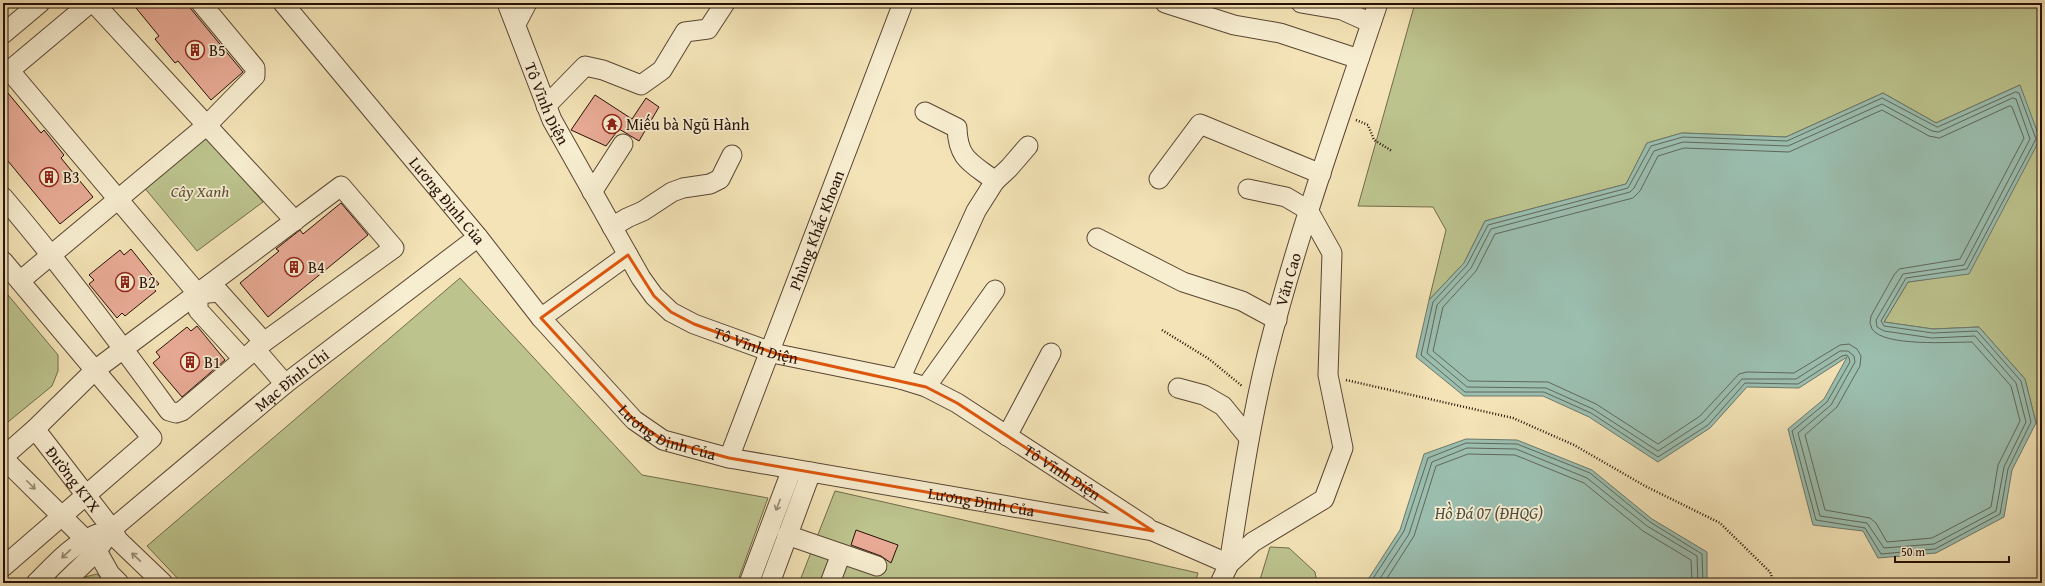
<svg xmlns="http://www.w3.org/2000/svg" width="2045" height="586" font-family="'Gentium Book Plus',serif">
<rect width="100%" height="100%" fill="#f3e3b6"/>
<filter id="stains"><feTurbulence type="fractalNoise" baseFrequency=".005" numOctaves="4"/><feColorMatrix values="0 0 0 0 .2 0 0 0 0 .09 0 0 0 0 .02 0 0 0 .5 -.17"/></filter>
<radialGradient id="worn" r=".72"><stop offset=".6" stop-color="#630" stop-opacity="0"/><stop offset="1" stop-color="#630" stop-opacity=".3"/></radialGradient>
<g fill="#bcc38d" stroke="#716a4a">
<polygon points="1415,3 2042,3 2042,422 2036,423 2025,379 1979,327 1933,329 1884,322 1908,282 1969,273 2020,85 1936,123 1883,93 1786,137 1682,133 1647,143 1626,184 1485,221 1464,263 1429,300 1446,230 1433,207 1358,206"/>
<polygon points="200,127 263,202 197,251 138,180"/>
<polygon points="460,278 642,475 768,498 737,583 182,583 147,546"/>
<polygon points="3,289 58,355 58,371 52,386 3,426"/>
<polygon points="835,491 1198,573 1195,583 799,583"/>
<polygon points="1270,547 1289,548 1315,572 1317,583 1259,583"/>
<polygon points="97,574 106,583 66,583 68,581"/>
</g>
<g fill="#9bbeaf" stroke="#6c786c">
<polygon points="2020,85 2040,139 1969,274 1908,282 1884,322 1933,329 1979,327 2025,379 2036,423 2012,470 2004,517 1936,553 1878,558 1863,531 1813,525 1788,429 1824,399 1847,357 1799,388 1747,387 1710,428 1658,462 1589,417 1543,396 1464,396 1416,357 1429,300 1464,263 1485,221 1626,184 1647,143 1682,133 1786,137 1883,93 1936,123"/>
<polygon points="1466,439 1517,440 1592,470 1652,519 1707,552 1707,583 1357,583 1369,578 1400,530 1424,454"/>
</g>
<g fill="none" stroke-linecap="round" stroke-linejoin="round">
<g stroke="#60675b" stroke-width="1">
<polygon points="2016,92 2019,93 2036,139 1967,269 1906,278 1881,321 1884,326 1933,333 1977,331 2021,381 2031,422 2008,469 2000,514 1935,549 1881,554 1865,528 1816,520 1792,431 1827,402 1850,362 1849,358 1847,355 1842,356 1798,384 1745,383 1708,425 1658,457 1591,413 1544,392 1465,392 1421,355 1433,302 1467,265 1488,225 1628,188 1651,146 1683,137 1787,141 1882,98 1937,127"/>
<polygon points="2013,98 2016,99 2030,139 1964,265 1903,274 1876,320 1877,327 1884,331 1932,338 1975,336 2016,383 2026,422 2004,467 1996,511 1934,544 1884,548 1867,523 1820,516 1798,433 1831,405 1855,362 1854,356 1848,351 1840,351 1796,379 1742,379 1704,421 1658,451 1593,409 1546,388 1467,387 1427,353 1437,305 1471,268 1491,229 1630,192 1634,188 1654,151 1683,142 1788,146 1882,104 1932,131 1938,132"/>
<path d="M 2010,106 L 2012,107 L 2024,138 L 1960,259 L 1899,269 L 1894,275 L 1871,316 L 1870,323 L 1872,329 C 1884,347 1951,342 1972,342 L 2011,386 L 2020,421 L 1998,465 L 1991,507 L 1932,538 L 1887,542 L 1876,523 L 1870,518 L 1825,510 L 1805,435 L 1837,407 L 1860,366 L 1861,356 L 1857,349 L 1849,344 L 1840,345 L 1794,373 L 1747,372 L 1739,374 L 1700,416 L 1658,444 L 1596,404 L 1548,382 L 1469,381 L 1433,351 L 1443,307 L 1476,271 L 1495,234 L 1633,198 L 1640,191 L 1658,156 L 1684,148 L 1789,152 L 1882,110 L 1929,136 L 1939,138 Z"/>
<polyline points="1368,583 1372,580 1404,531 1428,458 1466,443 1517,444 1590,473 1650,522 1702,554 1703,583"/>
<polyline points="1377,583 1409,534 1432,462 1467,448 1516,449 1587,478 1647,526 1697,556 1698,583"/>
<polyline points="1384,583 1414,536 1436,466 1468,454 1515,455 1584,483 1643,531 1691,560 1692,583"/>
</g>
</g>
<g fill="#e8aa95" stroke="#261007">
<polygon points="132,3 186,3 243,72 211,100 178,61 175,63 155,39 159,36"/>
<polygon points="3,87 41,133 44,130 64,155 61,158 93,197 60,224 3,155"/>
<polygon points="595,95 632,119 646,98 659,107 639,141 619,129 606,146 571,130"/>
<polygon points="341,203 368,235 268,317 240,283 279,251 276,249 286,241 300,230 303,234"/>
<polygon points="131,249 159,284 153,288 156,291 125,316 122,313 117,318 89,284 94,280 89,275 120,250 124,255"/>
<polygon points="197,326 225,360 182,397 153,363 160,357 156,352 187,327 191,331"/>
<polygon points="856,530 898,545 891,563 881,556 851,545"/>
</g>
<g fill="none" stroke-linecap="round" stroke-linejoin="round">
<defs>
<g id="minor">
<polyline points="94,3 295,221"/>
<path id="s1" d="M 283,3 L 478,237 L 541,318 L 634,420 L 663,440 L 729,458 L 1153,531 L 1229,564"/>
<path id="s2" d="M 507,3 L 552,120 L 641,278 L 654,296 L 671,312 L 694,324 L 777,354 L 900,379 L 926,387 L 957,403 L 1147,527"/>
<polyline points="1165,3 1234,25 1280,33 1359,59"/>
<polyline points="1301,3 1342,10 1371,23"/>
<polyline points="516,24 527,3"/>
<polyline points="3,34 40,3"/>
<polyline points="9,70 198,294 198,310 243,359"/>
<polyline points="3,76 90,3"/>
<polyline points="546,106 585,66 603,70 641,85 662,70 685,32 708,29 725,3"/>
<polyline points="1159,179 1200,124 1321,174"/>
<polyline points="995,181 1009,168 1028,146"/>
<polyline points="592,192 623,144"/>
<path d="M 3,197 C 62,266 116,338 169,411 L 176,413 L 182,411 L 264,342 L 394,248 L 341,186 L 95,370 L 35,429 L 3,457"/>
<polyline points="612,227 627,218 643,211 672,192 683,188 710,184 720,179 732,155"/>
<polyline points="1097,238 1183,282 1242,301 1277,320"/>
<polyline points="3,261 152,438 3,567"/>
<polyline points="20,281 207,125 255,76 255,68 201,3"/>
<polyline points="198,294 219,292 264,342"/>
<polyline points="541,318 628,255"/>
<polyline points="255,349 285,384"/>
<path d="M 900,379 L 976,211 L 995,181 C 972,163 958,160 957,128 L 925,112"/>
<polyline points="926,387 995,290"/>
<polyline points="1178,388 1204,395 1223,406 1249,438"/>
<path id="s3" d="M 35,429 L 112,529 L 118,540 L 163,583"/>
<polyline points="1007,436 1051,353"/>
<polyline points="3,458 97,551 110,574 119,583"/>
<path id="s4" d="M 729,458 L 903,3"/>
<polyline points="787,535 877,566"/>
<path id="s5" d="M 1229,564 C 1240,494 1250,424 1267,355 C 1297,236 1339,120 1378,3"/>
<path d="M 36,583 C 55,564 72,544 97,534"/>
<path id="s6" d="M 64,583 L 97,551 L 112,529 L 285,384 L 478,237"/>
<polyline points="749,583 792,469"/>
<polyline points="770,583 811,472"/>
<polyline points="830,583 841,554"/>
<polyline points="1220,583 1229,564 1253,542 1324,499 1343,448 1328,375 1332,253 1308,210 1286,197 1248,189"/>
</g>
</defs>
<use href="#minor" stroke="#594533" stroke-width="21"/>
<g stroke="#261007" stroke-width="2.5" stroke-dasharray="1 2" stroke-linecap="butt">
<polyline points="1356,120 1368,125 1374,140 1392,151"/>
<polyline points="1162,330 1209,359 1242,386"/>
<polyline points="1346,380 1513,418 1574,445 1645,486 1720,523 1770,572 1774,583"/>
</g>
<use href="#minor" stroke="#f7edd0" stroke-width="19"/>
</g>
<defs><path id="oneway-shaft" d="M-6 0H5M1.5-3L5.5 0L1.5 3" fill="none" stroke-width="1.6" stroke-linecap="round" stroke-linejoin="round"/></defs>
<g stroke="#998a76">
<use href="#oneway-shaft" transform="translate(31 485) rotate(45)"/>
<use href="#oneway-shaft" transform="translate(778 505) rotate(111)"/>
<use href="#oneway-shaft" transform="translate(66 554) rotate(137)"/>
<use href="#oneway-shaft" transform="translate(136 557) rotate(-137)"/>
</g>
<path fill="none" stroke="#de550c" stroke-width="3" stroke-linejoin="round" d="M 628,255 L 654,296 L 671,312 L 694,324 L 777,354 L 926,387 L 957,403 L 1153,531 L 729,458 L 663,440 L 634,420 L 541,318 Z"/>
<defs>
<symbol id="building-ring" viewBox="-11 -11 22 22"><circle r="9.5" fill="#f7edd0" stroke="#8f2418" stroke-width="1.5"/><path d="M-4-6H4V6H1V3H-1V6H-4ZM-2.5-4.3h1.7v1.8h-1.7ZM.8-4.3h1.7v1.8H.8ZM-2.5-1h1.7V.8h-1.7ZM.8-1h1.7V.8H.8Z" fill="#8f2418"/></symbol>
<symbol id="temple-ring" viewBox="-11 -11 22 22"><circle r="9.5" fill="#f7edd0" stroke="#8f2418" stroke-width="1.5"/><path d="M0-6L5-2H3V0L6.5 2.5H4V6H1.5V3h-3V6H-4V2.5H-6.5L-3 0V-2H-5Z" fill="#8f2418"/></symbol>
</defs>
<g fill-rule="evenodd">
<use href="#building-ring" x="184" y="39" width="22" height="22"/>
<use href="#temple-ring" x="601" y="113" width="22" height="22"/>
<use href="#building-ring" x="38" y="166" width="22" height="22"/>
<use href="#building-ring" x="283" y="256" width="22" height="22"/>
<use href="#building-ring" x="114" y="271" width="22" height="22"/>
<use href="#building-ring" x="179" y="351" width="22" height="22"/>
</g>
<g text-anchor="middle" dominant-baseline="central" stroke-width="3.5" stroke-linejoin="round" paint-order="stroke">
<g font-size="16" fill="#261007" stroke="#f7edd0" text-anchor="start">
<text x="209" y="50">B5</text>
<text x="626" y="124">Miếu bà Ngũ Hành</text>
<text x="63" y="177">B3</text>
<text x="308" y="267">B4</text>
<text x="139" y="282">B2</text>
<text x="204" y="362">B1</text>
</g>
<g font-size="16" fill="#261007" stroke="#f7edd0">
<text stroke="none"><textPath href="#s2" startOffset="108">Tô Vĩnh Diện</textPath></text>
<text stroke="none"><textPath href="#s1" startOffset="257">Lương Định Của</textPath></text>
<text stroke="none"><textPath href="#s4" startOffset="244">Phùng Khắc Khoan</textPath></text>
<text stroke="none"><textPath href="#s5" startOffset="291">Văn Cao</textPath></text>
<text stroke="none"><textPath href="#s2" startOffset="444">Tô Vĩnh Diện</textPath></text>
<text stroke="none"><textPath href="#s6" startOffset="306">Mạc Đĩnh Chi</textPath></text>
<text stroke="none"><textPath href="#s1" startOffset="581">Lương Định Của</textPath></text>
<text stroke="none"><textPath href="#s2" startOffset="780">Tô Vĩnh Diện</textPath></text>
<text stroke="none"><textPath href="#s3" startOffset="63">Đường KTX</textPath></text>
<text stroke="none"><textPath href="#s1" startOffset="905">Lương Định Của</textPath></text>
</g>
<g font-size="16" font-style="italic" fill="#5a4f36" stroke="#f7edd0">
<text x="200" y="191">Cây Xanh</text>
</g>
<g font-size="17" font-style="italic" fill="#4f4d42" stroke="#f7edd0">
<text x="1489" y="512">Hồ Đá 07 (ĐHQG)</text>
</g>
</g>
<rect width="2045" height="586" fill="none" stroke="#f3e3b6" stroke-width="16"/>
<rect x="4" y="4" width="2037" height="578" fill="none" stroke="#261007" stroke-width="2"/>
<rect x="8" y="8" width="2029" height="570" fill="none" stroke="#261007"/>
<path d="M1895 556v6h114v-6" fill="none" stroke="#261007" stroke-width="2"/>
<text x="1901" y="556" font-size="12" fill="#261007" stroke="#f7edd0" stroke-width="3" paint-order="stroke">50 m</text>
<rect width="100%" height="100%" filter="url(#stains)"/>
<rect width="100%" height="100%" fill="url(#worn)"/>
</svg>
